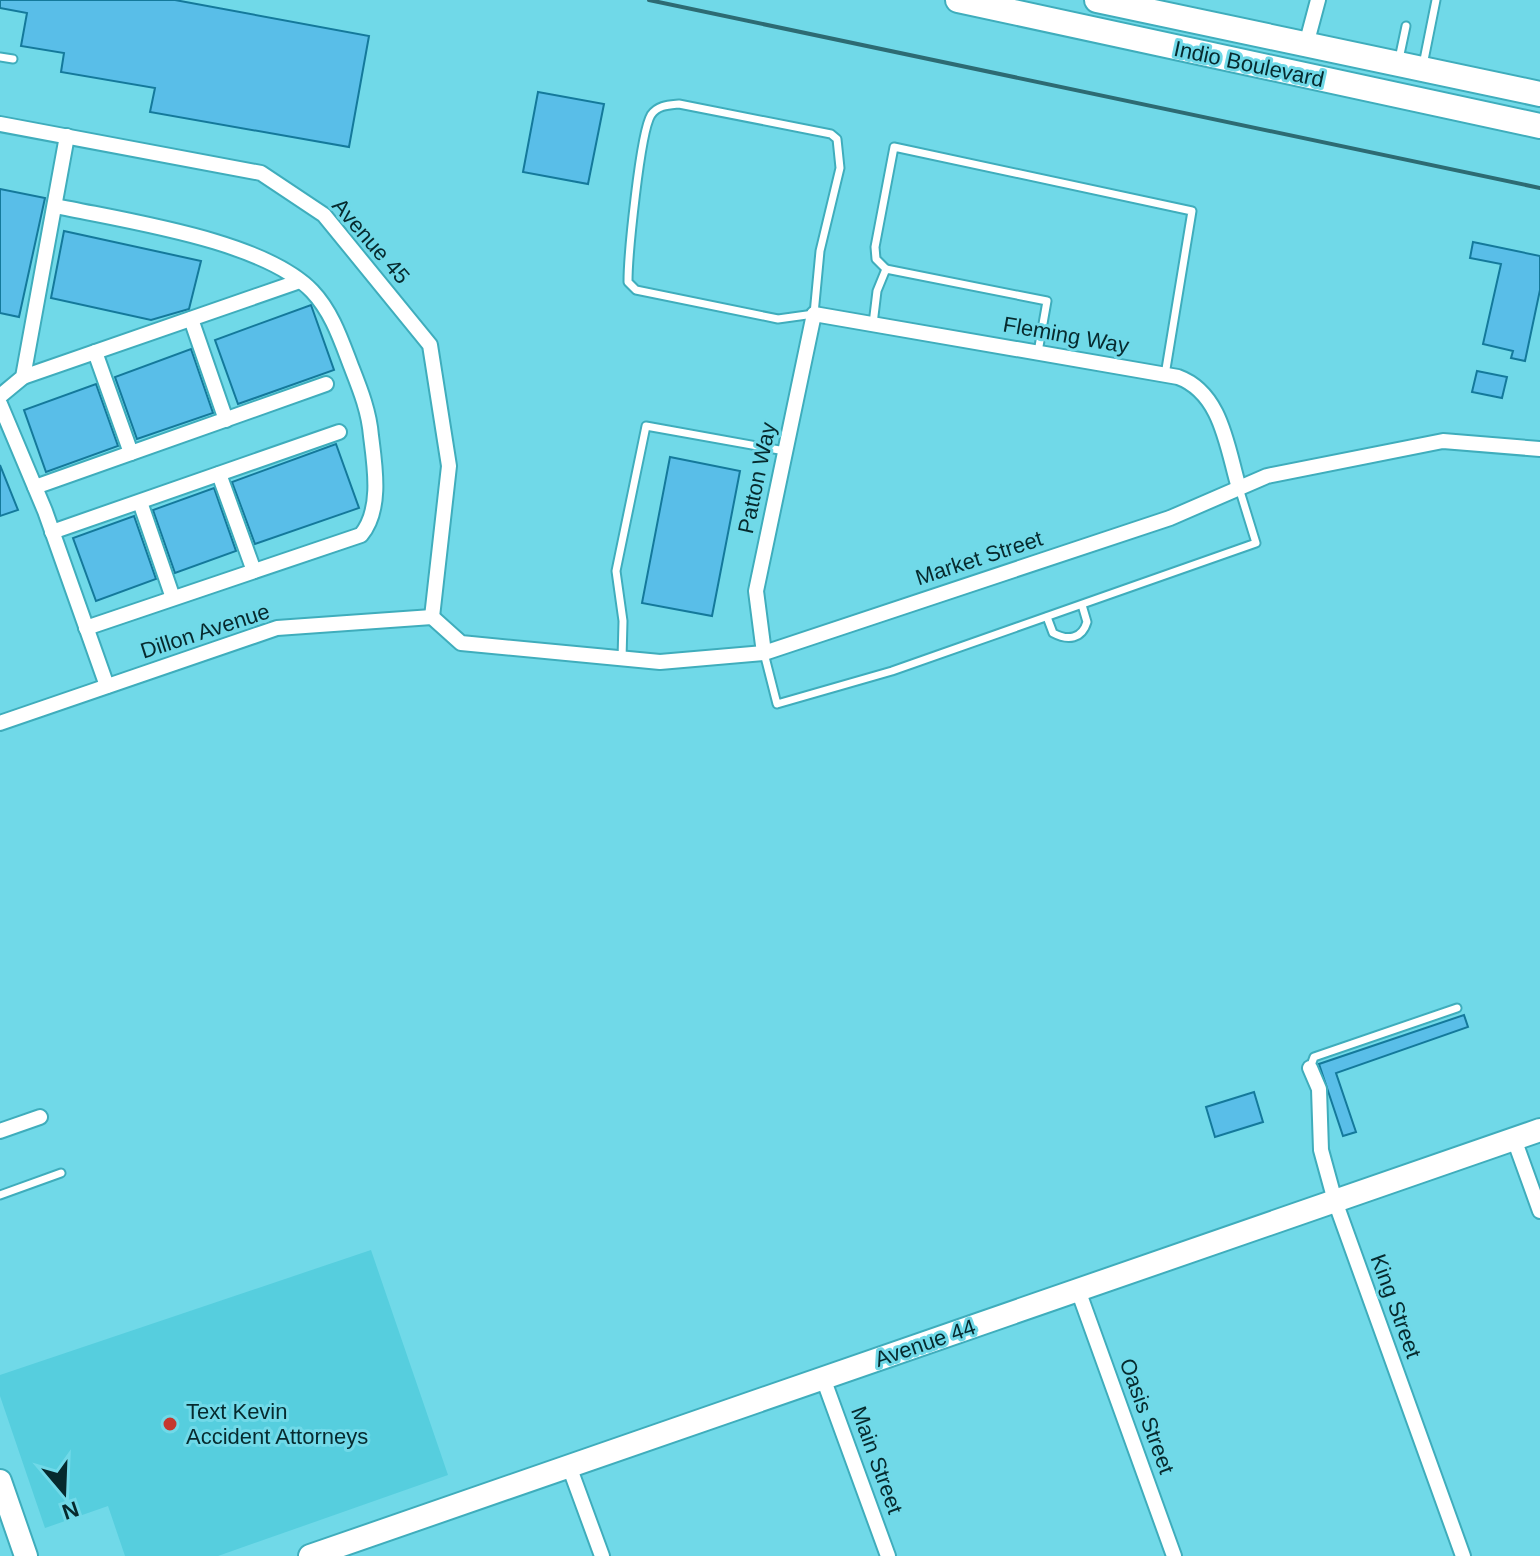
<svg xmlns="http://www.w3.org/2000/svg" width="1540" height="1556" font-family="Helvetica,sans-serif">
<rect width="100%" height="100%" fill="#70d9e8"/>
<polygon fill="#56cede" points="371,1250 448,1475 218,1556 125,1556 108,1506 45,1528 0,1396 0,1375"/>
<g fill="#59bee8" stroke="#14799b" stroke-width="2">
<polygon points="0,0 175,0 369,36 349,147 150,112 155,88 61,72 64,53 21,46 27,13 0,8"/>
<polygon points="538,92 604,104 588,184 523,172"/>
<polygon points="0,189 45,198 19,317 0,313"/>
<polygon points="64,231 201,261 189,309 151,320 51,298"/>
<polygon points="1473,242 1540,256 1540,290 1525,361 1511,358 1513,351 1483,344 1501,264 1470,258"/>
<polygon points="311,305 334,370 238,404 215,340"/>
<polygon points="191,349 213,413 137,439 115,377"/>
<polygon points="1477,371 1507,377 1502,398 1472,392"/>
<polygon points="96,384 118,446 46,472 24,410"/>
<polygon points="336,444 359,508 255,544 232,482"/>
<polygon points="670,457 740,471 712,616 642,603"/>
<polygon points="0,465 18,510 0,516"/>
<polygon points="214,488 236,551 175,573 153,510"/>
<polygon points="134,516 156,579 96,601 73,538"/>
<polygon points="1464,1015 1468,1027 1336,1073 1356,1132 1343,1136 1319,1064"/>
<polygon points="1254,1092 1263,1122 1215,1137 1206,1107"/>
</g>
<g fill="none" stroke-linecap="round" stroke-linejoin="round">
<defs>
<g id="lane">
<polyline points="0,57 13,59"/>
<polyline points="1399,59 1406,26"/>
<polyline points="1423,65 1436,0"/>
<path d="M 679,104 L 831,134 L 837,139 L 840,168 L 820,251 L 814,314 L 778,319 L 636,290 L 628,282 C 628,256 640,133 651,115 C 658,105 669,105 679,104 Z"/>
<polyline points="886,269 876,259 875,247 894,147 1192,211 1165,375"/>
<polyline points="873,324 877,291 886,269 1047,301 1038,352"/>
<path d="M 1047,617 L 1053,633 C 1068,641 1082,639 1087,622 L 1082,605"/>
<polyline points="764,653 777,704 892,671 1256,543 1239,488"/>
<polyline points="622,659 623,621 616,571 646,426 785,451"/>
<polyline points="1310,1068 1314,1057 1457,1008"/>
<polyline points="0,1195 61,1173"/>
</g>
<g id="street">
<polyline points="1306,45 1318,0"/>
<polyline points="0,124 261,173 324,215 430,345 449,466 432,617"/>
<path d="M 56,206 C 125,221 263,240 312,291 C 332,312 341,340 351,366 C 360,389 369,411 371,436 C 375,467 382,510 361,535 L 86,628"/>
<polyline points="191,319 226,420"/>
<polyline points="95,352 131,453"/>
<polyline points="23,377 300,281"/>
<polyline points="0,396 23,377 67,136"/>
<polyline points="0,404 45,511 107,686"/>
<polyline points="219,474 254,571"/>
<polyline points="35,487 326,384"/>
<polyline points="140,502 173,598"/>
<polyline points="52,532 339,432"/>
<polyline points="432,617 461,643 660,662 764,653 1170,518 1267,476 1443,441 1540,449"/>
<path d="M 764,653 L 756,591 L 814,314 L 1178,377 C 1222,393 1227,448 1239,488"/>
<polyline points="0,723 277,628 432,617"/>
<polyline points="1310,1068 1319,1089 1321,1150 1335,1201 1463,1556"/>
<polyline points="0,1131 40,1117"/>
<polyline points="1514,1139 1540,1211"/>
<polyline points="1078,1290 1174,1556"/>
<polyline points="823,1378 888,1556"/>
<polyline points="569,1466 602,1556"/>
</g>
<g id="secondary">
<polyline points="0,1481 26,1556"/>
<polyline points="310,1556 1540,1130"/>
</g>
<g id="primary">
<polyline points="958,0 1540,126"/>
<polyline points="1097,0 1540,94"/>
</g>
</defs>
<use href="#lane" stroke="#3fadbc" stroke-width="11"/>
<use href="#street" stroke="#3fadbc" stroke-width="18"/>
<use href="#secondary" stroke="#3fadbc" stroke-width="26"/>
<use href="#primary" stroke="#3fadbc" stroke-width="28"/>
<use href="#lane" stroke="#fff" stroke-width="7"/>
<use href="#street" stroke="#fff" stroke-width="14"/>
<use href="#secondary" stroke="#fff" stroke-width="22"/>
<use href="#primary" stroke="#fff" stroke-width="24"/>
<polyline stroke="#2d6b73" stroke-width="4" points="649,0 1540,188"/>
</g>
<circle fill="#c5382f" stroke="#70d9e8" stroke-width="3" cx="170" cy="1424" r="8"/>
<g text-anchor="middle" dominant-baseline="central" stroke-width="6" stroke-linejoin="round" paint-order="stroke">
<g font-size="22" fill="#062a2e" stroke="#70d9e8">
<text transform="translate(1249 64) rotate(12)">Indio Boulevard</text>
<text transform="translate(371 241) rotate(49)">Avenue 45</text>
<text transform="translate(1066 335) rotate(10)">Fleming Way</text>
<text transform="translate(757 478) rotate(-78)">Patton Way</text>
<text transform="translate(979 558) rotate(-18)">Market Street</text>
<text transform="translate(205 631) rotate(-18)">Dillon Avenue</text>
<text transform="translate(1396 1306) rotate(70)">King Street</text>
<text transform="translate(925 1343) rotate(-19)">Avenue 44</text>
<text transform="translate(1147 1416) rotate(70)">Oasis Street</text>
<text transform="translate(877 1460) rotate(70)">Main Street</text>
</g>
<g font-size="22" fill="#062a2e" stroke="#70d9e8" text-anchor="start">
<text x="186" y="1411">Text Kevin<tspan x="186" dy="25">Accident Attorneys</tspan></text>
</g>
</g>
<g transform="translate(64 1492) rotate(161)" stroke="#70d9e8" stroke-width="6" paint-order="stroke">
<path d="M0-6L14 30L0 20L-14 30Z" fill="#062a2e"/>
<text y="-12" font-size="22" font-weight="bold" text-anchor="middle" fill="#062a2e">N</text>
</g>
</svg>
